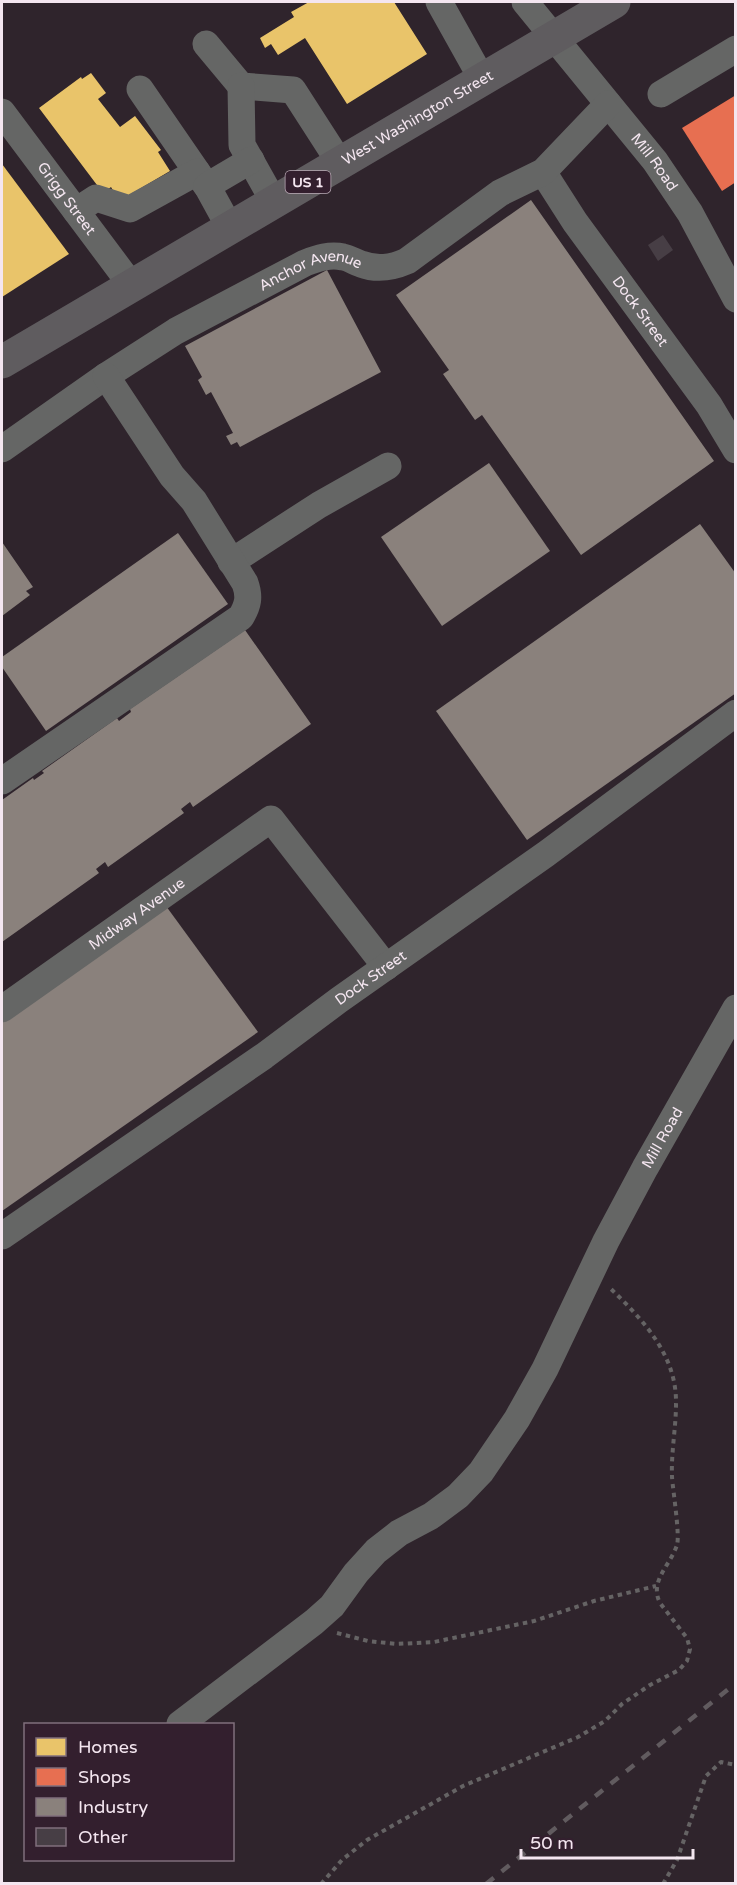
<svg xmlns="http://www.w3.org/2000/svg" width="737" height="1885" font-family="'Varela Round',sans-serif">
<rect width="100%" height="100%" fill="#2f242c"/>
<g fill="#e9c46a">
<polygon points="309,2 394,2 427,54 347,104 305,38 278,55 271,44 265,48 260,38 294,17 291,12"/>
<polygon points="91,73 106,93 98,99 120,127 135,116 161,150 158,152 170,171 119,201 111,187 103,193 39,108 81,77 82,79"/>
<polygon points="2,164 69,254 2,297"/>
</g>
<polygon fill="#e76f51" points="736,95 736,182 722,191 682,128"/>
<g fill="#8a817c">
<polygon points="531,200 714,461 581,555 482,415 475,420 443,374 449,370 396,295"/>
<polygon points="327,270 381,372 240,447 237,442 231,445 226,436 233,433 211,392 206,395 198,380 202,377 185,346"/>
<polygon points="489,463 550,551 442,626 381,537"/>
<polygon points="700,524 736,574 736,693 527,840 436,711"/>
<polygon points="178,533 228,604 46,731 2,667 2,657"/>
<polygon points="2,542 33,587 26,591 30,595 2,616"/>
<polygon points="245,630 311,724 193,807 190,802 181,809 184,813 108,867 105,862 96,869 99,873 2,942 2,800 33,778 34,780 44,773 42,771 117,718 119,721 131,712 130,709"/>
<polygon points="166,906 258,1032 2,1211 2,1021"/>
</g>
<polygon fill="#473e45" points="663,235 673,250 658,261 648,245"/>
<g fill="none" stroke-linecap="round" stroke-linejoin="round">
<g stroke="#656364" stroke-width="4" stroke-dasharray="4.5 4.5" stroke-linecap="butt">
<polyline points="337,1633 368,1641 396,1644 434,1642 534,1621 594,1601 656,1586"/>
<path d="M 321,1884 L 342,1860 L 367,1840 L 463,1786 L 578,1737 L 605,1721 L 622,1704 L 650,1685 L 679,1670 L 687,1661 L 690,1649 L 687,1638 L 660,1603 C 649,1581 670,1566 677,1545 C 680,1535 673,1491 672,1477 C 671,1452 676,1428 676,1404 C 677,1355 643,1320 610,1288"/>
<polyline points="663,1884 677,1860 706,1776 721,1762 736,1765"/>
</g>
<g stroke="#656665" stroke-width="27">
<polyline points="439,2 482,79"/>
<path id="s1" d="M 525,2 L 655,161 L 690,213 L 736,299"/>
<polyline points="206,44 241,86 293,90 340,163"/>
<polyline points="241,86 242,145 274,202"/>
<polyline points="140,89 206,185"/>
<polyline points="661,94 736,49"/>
<path id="s2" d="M 2,112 L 132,286"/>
<path id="s3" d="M 543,172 L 575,222 L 709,405 L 736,450"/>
<polyline points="76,211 96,198 130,209 197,172"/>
<polyline points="230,228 207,186 251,160"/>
<path id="s4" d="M 2,449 L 106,376 L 176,331 L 305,263 C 318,258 330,254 343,257 C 349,258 355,262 361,264 C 377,270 391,268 407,261 L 500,193 L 543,172 L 608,104"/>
<polyline points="231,562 319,505 388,466"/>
<path d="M 2,781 L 241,617 C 248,605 250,597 245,583 L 194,501 L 172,476 L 106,376"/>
<path id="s5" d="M 2,1009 L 271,819 L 386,967"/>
<path id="s6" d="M 2,1236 L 264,1056 L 339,1000 L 546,854 L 736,713"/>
<path id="s7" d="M 180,1724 L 314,1622 L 332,1606 L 356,1573 L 376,1551 L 399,1533 L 431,1516 L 458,1496 L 481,1472 L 517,1419 L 545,1369 L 606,1241 L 645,1168 L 736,1008"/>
</g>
<path stroke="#5f5c5f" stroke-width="33" id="s8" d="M 2,362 L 614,2"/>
<polyline stroke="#615b5f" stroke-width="4.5" stroke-dasharray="10 10" stroke-linecap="butt" points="486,1884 736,1683"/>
</g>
<g text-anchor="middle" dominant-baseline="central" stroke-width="6" stroke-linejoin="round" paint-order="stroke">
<rect fill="#331f2e" stroke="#baaab6" stroke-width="1.5" x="285.5" y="171" width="45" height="22" rx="4.5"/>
<g font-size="14" font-weight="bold" fill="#f4e6f0">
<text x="308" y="182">US 1</text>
</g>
<g font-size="15" fill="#f4e6f0" stroke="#331f2e">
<text stroke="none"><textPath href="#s8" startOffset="482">West Washington Street</textPath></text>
<text stroke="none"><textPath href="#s1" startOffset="206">Mill Road</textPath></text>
<text stroke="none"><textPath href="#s2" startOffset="108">Grigg Street</textPath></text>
<text stroke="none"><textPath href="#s4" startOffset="360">Anchor Avenue</textPath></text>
<text stroke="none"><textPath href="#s3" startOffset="170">Dock Street</textPath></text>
<text stroke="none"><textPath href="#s5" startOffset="165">Midway Avenue</textPath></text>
<text stroke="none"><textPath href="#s6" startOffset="450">Dock Street</textPath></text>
<text stroke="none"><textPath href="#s7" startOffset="776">Mill Road</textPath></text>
</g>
</g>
<rect width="737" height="1885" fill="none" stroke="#f4e6f0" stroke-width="6"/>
<rect x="24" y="1723" width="210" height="138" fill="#331f2e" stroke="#806f7c" stroke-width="1.5"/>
<rect x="36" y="1738" width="30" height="18" fill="#e9c46a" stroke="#806f7c" stroke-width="1.5"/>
<text x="78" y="1753" font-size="18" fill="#f4e6f0">Homes</text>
<rect x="36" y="1768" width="30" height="18" fill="#e76f51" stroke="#806f7c" stroke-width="1.5"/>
<text x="78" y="1783" font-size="18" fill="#f4e6f0">Shops</text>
<rect x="36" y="1798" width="30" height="18" fill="#8a817c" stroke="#806f7c" stroke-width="1.5"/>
<text x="78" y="1813" font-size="18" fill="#f4e6f0">Industry</text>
<rect x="36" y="1828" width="30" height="18" fill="#473e45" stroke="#806f7c" stroke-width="1.5"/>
<text x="78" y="1843" font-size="18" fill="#f4e6f0">Other</text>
<path d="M521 1849v9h172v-9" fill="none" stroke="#f4e6f0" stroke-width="3"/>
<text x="530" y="1849" font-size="18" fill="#f4e6f0" stroke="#331f2e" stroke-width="4.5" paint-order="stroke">50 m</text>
</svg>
